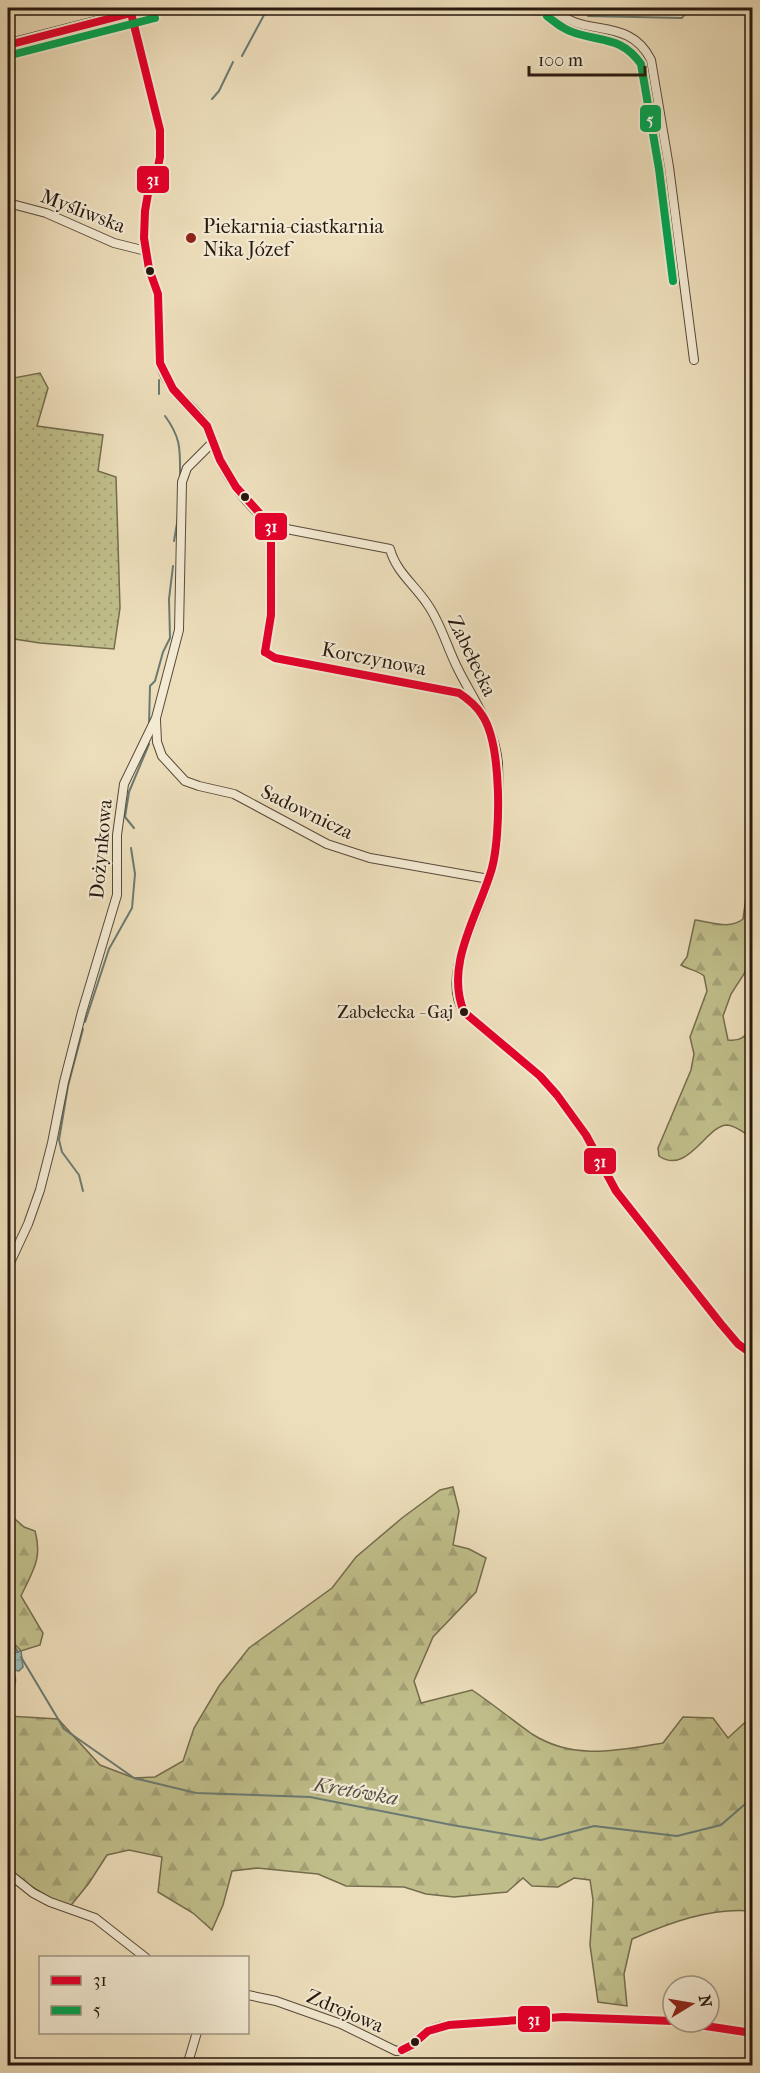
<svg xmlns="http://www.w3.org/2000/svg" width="760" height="2073" font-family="'IM FELL French Canon',serif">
<defs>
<pattern id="green-dots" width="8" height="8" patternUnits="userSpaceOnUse" patternTransform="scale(1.5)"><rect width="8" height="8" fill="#c0bf8b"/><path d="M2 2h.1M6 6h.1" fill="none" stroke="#a5a377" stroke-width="1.8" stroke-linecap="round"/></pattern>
<pattern id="forest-firs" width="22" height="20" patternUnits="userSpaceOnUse" patternTransform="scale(1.5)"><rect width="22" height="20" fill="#c0bf8b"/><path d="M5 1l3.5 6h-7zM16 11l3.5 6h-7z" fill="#a5a377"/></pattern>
<pattern id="water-waves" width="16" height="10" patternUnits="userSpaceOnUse" patternTransform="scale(1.5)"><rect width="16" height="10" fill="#99bcb4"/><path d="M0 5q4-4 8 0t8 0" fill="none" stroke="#84a19a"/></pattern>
</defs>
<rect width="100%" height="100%" fill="#eddebb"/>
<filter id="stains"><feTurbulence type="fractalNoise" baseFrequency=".00333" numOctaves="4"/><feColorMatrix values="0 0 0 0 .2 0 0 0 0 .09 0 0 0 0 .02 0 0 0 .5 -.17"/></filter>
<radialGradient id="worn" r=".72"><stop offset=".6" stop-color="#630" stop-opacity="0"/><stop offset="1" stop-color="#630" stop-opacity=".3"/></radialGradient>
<polygon fill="url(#green-dots)" stroke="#746c4d" stroke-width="1.5" points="40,373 48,388 37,426 103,435 98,471 116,477 120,608 114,649 40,643 8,638 8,379"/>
<g fill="url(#forest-firs)" stroke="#746c4d" stroke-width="1.5">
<path d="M 752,872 L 752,955 L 744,974 L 731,994 L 723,1016 L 728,1040 C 740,1042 746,1036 752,1027 L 752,1138 C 744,1133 737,1126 727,1125 C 707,1125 687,1176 659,1156 L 658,1148 L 691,1070 L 694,1054 L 690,1037 L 707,991 L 704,976 C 697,970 689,970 681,965 L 687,957 L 695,920 C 712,922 729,930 743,919 L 748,883 Z"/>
<path d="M 453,1487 L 459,1511 L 453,1545 L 469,1549 L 486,1558 L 476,1592 L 433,1637 L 414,1681 L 421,1703 L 472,1690 C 493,1704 512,1720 532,1734 C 574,1761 618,1750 663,1743 L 683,1717 L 713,1718 L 728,1738 L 752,1716 L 752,1911 C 711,1907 669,1923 632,1939 L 624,1974 L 627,2006 L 598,2002 L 590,1945 L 593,1900 L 590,1880 L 574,1878 L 558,1887 L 532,1886 L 523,1878 L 507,1892 L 454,1897 L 426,1894 L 404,1887 L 346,1886 L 318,1874 L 257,1868 L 232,1871 L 223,1905 L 212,1930 L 193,1913 L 158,1892 L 162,1857 L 129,1850 L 107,1855 L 89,1883 L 68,1909 L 8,1872 L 8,1716 L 58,1719 L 100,1765 L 134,1778 L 155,1777 L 183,1761 L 194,1728 L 219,1686 L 249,1648 L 332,1588 L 356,1557 L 402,1518 L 440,1490 Z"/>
<path d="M 8,1513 L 24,1527 L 35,1531 C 43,1559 32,1572 21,1596 L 43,1633 L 40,1645 L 21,1651 L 8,1637 Z"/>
</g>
<path fill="url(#water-waves)" stroke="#6b7a72" stroke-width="1.5" d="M 21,1651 L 23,1667 L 19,1671 L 13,1670 C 17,1680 17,1686 8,1693 L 8,1655 L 11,1657 L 13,1653 Z"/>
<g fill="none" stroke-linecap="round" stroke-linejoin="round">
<g stroke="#6b7a72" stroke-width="2">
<polyline points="402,8 548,15"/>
<polyline points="588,16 682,18 690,8"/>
<polyline points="242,56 264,15"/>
<polyline points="212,99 219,91 233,62"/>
<polyline points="159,394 159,380"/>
<path d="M 165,416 C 182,439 180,451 180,479"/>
<polyline points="174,541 178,517"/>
<polyline points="149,725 150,686 155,681 163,652 170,638 169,599 173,566"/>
<polyline points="134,828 125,817 129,792 149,744"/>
<polyline points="85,1022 109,949 132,908 135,874 131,848"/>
<polyline points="83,1029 68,1086 59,1140 62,1152 79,1175 83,1191"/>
<polyline points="8,1636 18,1652"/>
<polyline points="21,1657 64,1729 134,1778 196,1793 310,1797 452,1825 541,1840 594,1826 677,1836 721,1825 752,1798"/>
</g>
<defs>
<g id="minor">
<path d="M 554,8 C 581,40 628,14 651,60 L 669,167 L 694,360"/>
<path d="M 131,13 L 160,130 L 160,157 L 157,171 L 149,188 L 145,211 L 144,238 L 149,269 L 158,294 L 160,363 C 168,392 188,400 204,422 C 212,432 215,448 220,460 C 232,487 250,506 271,526 L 271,615 L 265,652 L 275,658 L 459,693 L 474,702"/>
<polyline points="8,203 46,213 114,243 146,251"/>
<path d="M 271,526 L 390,549 C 396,572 415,585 428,605 C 441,624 447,647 457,667 C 472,698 495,728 498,763 C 499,796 499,832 493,864 C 486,906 438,973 464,1012 L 540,1076 L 557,1095 L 586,1135 L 616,1191 L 721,1324 L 738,1344 L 752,1354"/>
<polyline points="156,720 157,742 162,756 185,781 199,786 234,794 327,844 370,858 489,879"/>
<polyline points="8,1267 28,1224 40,1190 52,1143 64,1082 82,1012 117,895 117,835 124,784 156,718 179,630 182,482 187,468 213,442"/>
<polyline points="8,1873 33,1893 50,1902 95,1918 146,1958"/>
<path d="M 248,1995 L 276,2001 L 341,2024 L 396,2051 C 414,2049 412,2042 425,2033 C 432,2028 441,2026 449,2025 L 563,2017 L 673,2021"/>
<polyline points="679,2022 752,2033"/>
<polyline points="187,2066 197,2032"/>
</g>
<polyline id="major" points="8,45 152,8"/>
</defs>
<use href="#minor" stroke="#584a3a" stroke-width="10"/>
<use href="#major" stroke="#27180f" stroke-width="13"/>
<use href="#minor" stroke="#f3ead3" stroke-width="8"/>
<use href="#major" stroke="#e6bf7e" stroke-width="10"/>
<defs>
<g id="bus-1">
<polyline points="131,13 160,130 160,157 157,171 149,188 145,211 144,238 149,269 158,294 160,363 173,389 207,426 220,460 236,487 271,526 271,615 265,652"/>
<polyline points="8,45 131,13"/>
<path d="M 265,652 L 275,658 L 459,693 C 468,699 476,705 482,715 C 502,744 501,834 492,868 C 479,914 444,964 464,1012 L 540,1076 L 557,1095 L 586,1135 L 616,1191 L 721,1324 L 738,1344 L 752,1354"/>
<polyline points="679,2022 752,2033"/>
<polyline points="402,2050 412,2045 428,2031 449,2025 563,2017 673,2021"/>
</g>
<g id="bus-2">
<path d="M 547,16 C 556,23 564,30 575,33 C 603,42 622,37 641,64 L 659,169 L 673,281"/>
<polyline points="11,55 155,18"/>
</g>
</defs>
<use href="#bus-1" stroke="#f3ead3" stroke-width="12"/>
<use href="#bus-2" stroke="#f3ead3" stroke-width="12"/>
<use href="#bus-1" stroke="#e4002b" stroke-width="8"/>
<use href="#bus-2" stroke="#00a651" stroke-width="8"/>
</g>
<circle fill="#8f2418" stroke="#f3ead3" stroke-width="2" cx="191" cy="238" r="6"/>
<g fill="#27180f" stroke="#f3ead3" stroke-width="2">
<circle cx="150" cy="271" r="5"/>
<circle cx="245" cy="497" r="5"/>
<circle cx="464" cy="1012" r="5"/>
<circle cx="415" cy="2042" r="5"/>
</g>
<g text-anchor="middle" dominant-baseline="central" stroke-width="4.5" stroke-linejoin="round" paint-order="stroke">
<g font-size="18" fill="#27180f" stroke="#f3ead3" text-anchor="end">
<text x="453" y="1012">Zabełecka - Gaj</text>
</g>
<g font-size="20" fill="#27180f" stroke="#f3ead3">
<text transform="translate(83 211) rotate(21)">Myśliwska</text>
<text transform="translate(472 656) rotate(64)">Zabełecka</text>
<text transform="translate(374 659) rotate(11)">Korczynowa</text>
<text transform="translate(307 812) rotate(26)">Sadownicza</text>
<text transform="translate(101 849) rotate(-85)">Dożynkowa</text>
<text transform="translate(345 2011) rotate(23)">Zdrojowa</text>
</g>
<g font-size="20" fill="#27180f" stroke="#f3ead3" text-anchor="start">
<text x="203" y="226">Piekarnia-ciastkarnia<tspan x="203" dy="23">Nika Józef</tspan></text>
</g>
<g font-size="21" font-style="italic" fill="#4f5149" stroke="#f3ead3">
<text transform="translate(356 1791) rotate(10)">Kretówka</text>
</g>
</g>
<g stroke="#f3ead3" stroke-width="2">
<rect x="639" y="104" width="23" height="29" rx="6" fill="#00a651"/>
<rect x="136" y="165" width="34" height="29" rx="6" fill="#e4002b"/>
<rect x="254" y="512" width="34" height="29" rx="6" fill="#e4002b"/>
<rect x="583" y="1147" width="34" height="28" rx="6" fill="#e4002b"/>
<rect x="517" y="2005" width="34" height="28" rx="6" fill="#e4002b"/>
</g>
<g font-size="16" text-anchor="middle" font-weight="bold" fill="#fff">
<text x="650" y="125">5</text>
<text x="153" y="185">31</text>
<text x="271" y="532">31</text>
<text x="600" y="1167">31</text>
<text x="534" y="2025">31</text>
</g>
<rect width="760" height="2073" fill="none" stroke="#eddebb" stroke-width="30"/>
<rect x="9" y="9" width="742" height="2055" fill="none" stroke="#27180f" stroke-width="3"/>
<rect x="15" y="15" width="730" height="2043" fill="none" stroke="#27180f" stroke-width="1.5"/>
<rect x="39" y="1956" width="210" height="78" fill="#f3ead3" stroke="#a19685" stroke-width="1.5"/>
<rect x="51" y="1976" width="30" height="9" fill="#e4002b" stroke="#a19685" stroke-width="1.5"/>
<text x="93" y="1986" font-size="18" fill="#27180f">31</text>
<rect x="51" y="2006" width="30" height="9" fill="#00a651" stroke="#a19685" stroke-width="1.5"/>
<text x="93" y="2016" font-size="18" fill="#27180f">5</text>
<g transform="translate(691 2004) rotate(79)"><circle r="28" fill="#f3ead3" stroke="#a19685" stroke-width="1.5"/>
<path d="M0-4.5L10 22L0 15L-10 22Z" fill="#8f2418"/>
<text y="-9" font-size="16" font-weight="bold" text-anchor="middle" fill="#27180f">N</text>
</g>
<path d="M529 66v9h116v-9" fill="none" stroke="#27180f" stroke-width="3"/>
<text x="538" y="66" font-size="18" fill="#27180f" stroke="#f3ead3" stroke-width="4.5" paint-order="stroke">100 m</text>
<rect width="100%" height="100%" filter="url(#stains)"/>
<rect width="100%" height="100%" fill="url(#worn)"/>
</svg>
